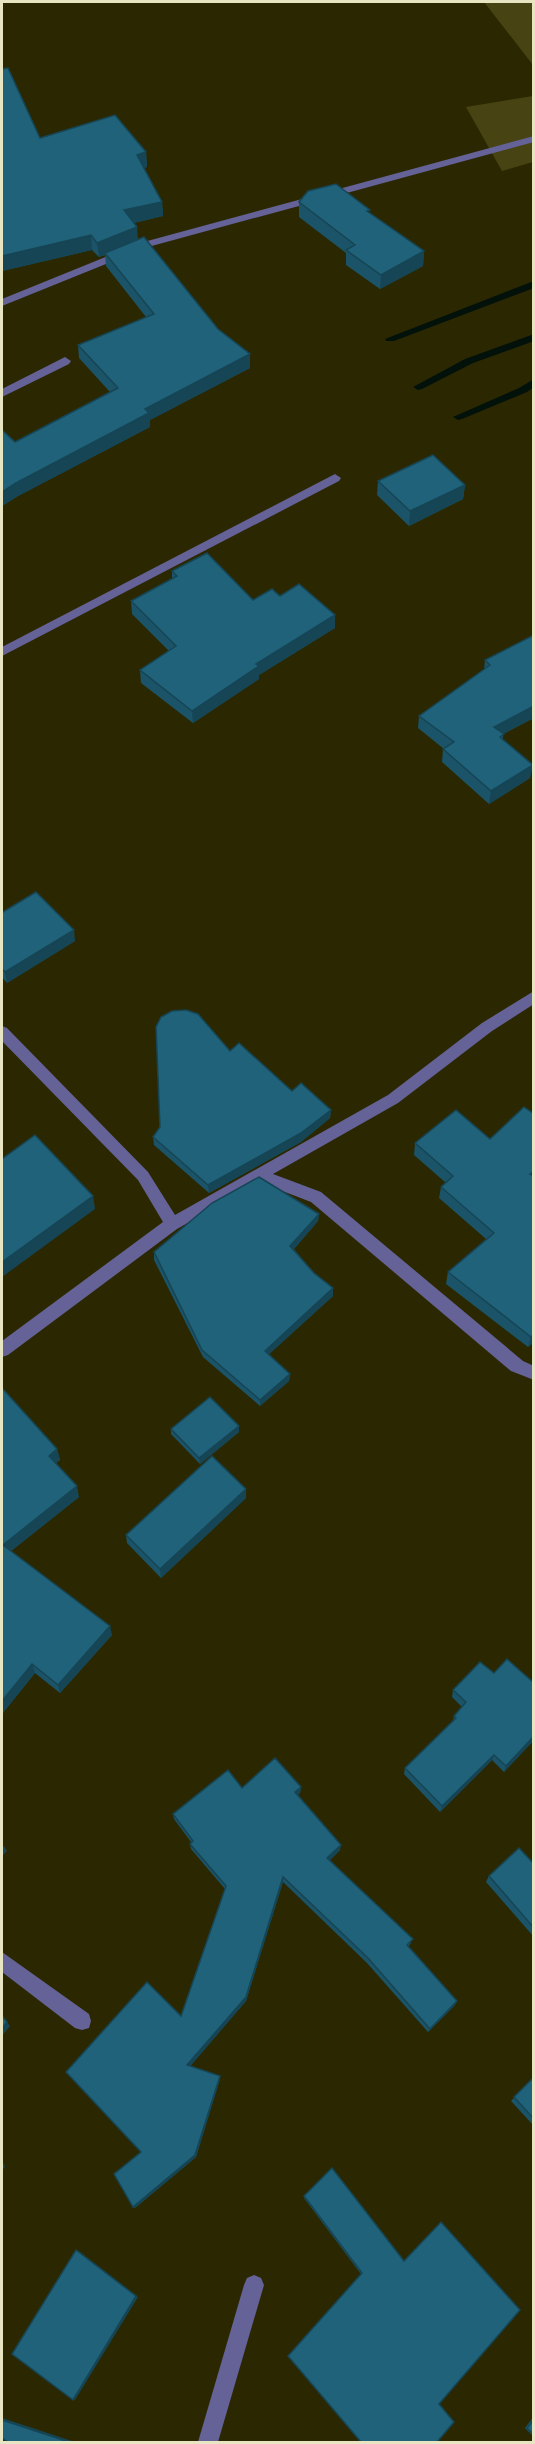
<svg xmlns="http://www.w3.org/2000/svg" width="535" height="2444" font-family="Jost,sans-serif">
<rect width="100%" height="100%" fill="#2b2801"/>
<g fill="#474313">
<polygon points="484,2 533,2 533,65"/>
<polygon points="533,96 533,162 502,171 466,107"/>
</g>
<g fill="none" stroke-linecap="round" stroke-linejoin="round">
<g fill="#03110b" fill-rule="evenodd">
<polygon points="534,281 534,288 394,341 386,341 385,339"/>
<polygon points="534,334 534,341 473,363 422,389 418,390 413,387 465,359"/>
<polygon points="534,379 534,387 527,392 462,419 458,420 453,417 519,388"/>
</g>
<g fill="#646297" fill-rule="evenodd">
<polygon points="534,136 534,142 148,247 2,306 2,299 140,243"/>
<polygon points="65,357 71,361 69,364 2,397 2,389"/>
<polygon points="335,474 341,478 339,481 2,656 2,647"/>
<polygon points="534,991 534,1004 492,1031 398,1103 273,1174 321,1192 523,1361 534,1366 534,1380 511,1371 311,1202 259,1182 177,1229 8,1355 2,1357 2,1341 163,1222 138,1180 2,1041 2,1026 7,1028 148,1172 175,1215 388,1095 482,1023"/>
<polygon points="2,1952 89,2014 91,2021 89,2028 82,2030 75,2028 2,1972"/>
<polygon points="254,2275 261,2278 264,2285 218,2442 198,2442 244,2285 247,2278"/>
</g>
</g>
<g fill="#1b5468">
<polygon points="2,69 40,138 146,152 147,167 144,168 162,202 163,216 134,223 138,240 250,368 150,420 150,427 18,496 2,506 2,430 15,442 110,392 79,358 78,345 146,317 106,266 105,255 99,257 92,250 2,271"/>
<polygon points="299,202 370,213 424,251 423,266 380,289 346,265 346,253 299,217"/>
<polygon points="378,481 465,485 463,499 409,526 377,495"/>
<polygon points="172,571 253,600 280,596 335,628 259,675 259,679 193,723 141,683 140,670 169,651 132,614 131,601 172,579"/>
<polygon points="534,635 534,718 503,734 503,740 530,778 489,804 442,762 443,749 444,749 418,728 419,716 484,670 485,660"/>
<polygon points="2,911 3,912 75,941 7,983 2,977"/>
<polygon points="230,1051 292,1091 331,1110 330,1118 301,1142 209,1193 154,1145 153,1137 160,1127"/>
<polygon points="534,1114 534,1342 528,1347 446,1284 448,1272 486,1239 439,1198 441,1187 446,1183 414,1155 415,1143 490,1139"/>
<polygon points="319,1214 318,1221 294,1249 314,1273 333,1288 333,1296 269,1354 290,1374 289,1381 260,1406 203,1357 154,1260 154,1252"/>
<polygon points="2,1388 57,1449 60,1460 56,1463 79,1497 11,1551 112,1635 60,1693 35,1673 2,1714"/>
<polygon points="171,1429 239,1432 200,1464 171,1434"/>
<polygon points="246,1489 246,1498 161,1578 127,1543 126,1535"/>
<polygon points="494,1673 534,1683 534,1740 504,1772 492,1760 440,1812 404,1774 405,1768 453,1721 454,1716 462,1707 452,1697 453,1690"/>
<polygon points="301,1787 300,1793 298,1795 340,1850 330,1860 411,1943 408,1947 455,2005 428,2032 367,1963 283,1882 246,2001 190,2066 220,2076 220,2079 196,2157 135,2208 141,2152 66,2072 181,2016 225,1889 191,1849 190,1844 191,1842 174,1819 173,1814 242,1788"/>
<polygon points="534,1864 534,1937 486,1882 489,1876"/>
<polygon points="534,2077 534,2126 511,2101"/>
<polygon points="332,2168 439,2404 437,2442 361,2274 304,2198 304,2196"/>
<polygon points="534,2416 534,2437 525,2428"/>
</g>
<g fill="#164555">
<polygon points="146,152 147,167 138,169 137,155"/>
<polygon points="162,202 163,216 125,225 124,210"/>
<polygon points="137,227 138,241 105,253 105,255 99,257 97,243"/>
<polygon points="91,235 92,250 2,271 2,256"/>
<polygon points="424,251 423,266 380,289 381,275"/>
<polygon points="250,354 250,368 150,420 150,427 18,496 2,506 2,492 145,409"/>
<polygon points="465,485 463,499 409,526 410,511"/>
<polygon points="335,615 335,628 259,675 259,679 193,723 192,711 256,664"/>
<polygon points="534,706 534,718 493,739 494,727"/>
<polygon points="533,765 530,778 489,804 491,791"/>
<polygon points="74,930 75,941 7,983 5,972"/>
<polygon points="331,1110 330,1118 301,1142 209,1193 208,1185"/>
<polygon points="93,1196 95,1209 2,1277 2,1262"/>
<polygon points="319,1214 318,1221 290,1253 290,1246"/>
<polygon points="333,1288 333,1296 265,1358 265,1351"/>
<polygon points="534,1334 534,1342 528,1347 531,1337"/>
<polygon points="290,1374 289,1381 260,1406 260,1400"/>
<polygon points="239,1426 239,1432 200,1464 199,1458"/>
<polygon points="57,1449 60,1460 51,1466 49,1456"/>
<polygon points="77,1486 79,1497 6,1555 3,1545"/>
<polygon points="246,1489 246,1498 161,1578 160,1569"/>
<polygon points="110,1626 112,1635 60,1693 58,1685"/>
<polygon points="32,1664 35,1673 2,1714 2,1701"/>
<polygon points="534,1736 534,1740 504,1772 506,1766"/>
<polygon points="494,1755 492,1760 440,1812 442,1806"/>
<polygon points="301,1787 300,1793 295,1797 295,1792"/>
<polygon points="341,1845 340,1850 327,1863 327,1858"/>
<polygon points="4,1846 7,1851 2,1856 2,1848"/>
<polygon points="283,1877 283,1882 246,2001 188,2069 187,2065"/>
<polygon points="457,2001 455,2005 428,2032 430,2029"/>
<polygon points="7,2022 10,2026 2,2036 2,2028"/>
<polygon points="220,2076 220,2079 196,2157 135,2208 133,2207"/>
<polygon points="2,2160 5,2167 2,2170"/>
<polygon points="79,2251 138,2297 75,2400 73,2400"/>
<polygon points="2,2418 75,2442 69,2442 2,2420"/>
</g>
<g fill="#1f6279" stroke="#164555" stroke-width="1.5">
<polygon points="8,68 40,138 115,115 146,152 137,155 162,202 124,210 137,227 97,243 91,235 2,256 2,69"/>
<polygon points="336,184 370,210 367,211 424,251 381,275 346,250 355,245 299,202 308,191"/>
<polygon points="144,237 218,329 250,354 145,409 149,413 16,483 2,492 2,430 15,442 118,388 78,345 154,314 105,253"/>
<polygon points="433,455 465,485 410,511 378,481"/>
<polygon points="207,553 253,600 272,589 280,596 299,584 335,615 256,664 259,666 192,711 140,670 176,646 131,601 177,576 172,571"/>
<polygon points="534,635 534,706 494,727 504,734 500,737 533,765 491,791 443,749 454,742 419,716 490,665 485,660"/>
<polygon points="36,892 74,930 5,972 2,969 2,911 3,912"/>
<polygon points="186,1010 198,1014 230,1051 239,1043 292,1091 301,1083 331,1110 301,1133 208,1185 153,1137 160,1127 156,1027 161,1017 172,1011"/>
<polygon points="524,1107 534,1114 534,1171 530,1174 534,1176 534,1334 531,1337 448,1272 494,1233 441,1187 453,1176 415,1143 456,1110 490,1139"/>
<polygon points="35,1135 93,1196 2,1262 2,1159"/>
<polygon points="259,1177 319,1214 290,1246 314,1273 333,1288 265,1351 290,1374 260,1400 202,1350 154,1252 212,1203"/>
<polygon points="2,1388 57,1449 49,1456 77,1486 3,1545 110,1626 58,1685 32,1664 2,1701"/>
<polygon points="210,1397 239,1426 199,1458 171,1429"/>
<polygon points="212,1456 246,1489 160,1569 126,1535"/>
<polygon points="507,1659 534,1683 534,1736 506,1766 494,1755 442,1806 405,1768 456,1718 454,1716 466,1702 453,1690 480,1662 494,1673"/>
<polygon points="275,1758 301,1787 295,1792 341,1845 327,1858 413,1939 407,1945 457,2001 430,2029 368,1958 283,1877 246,1997 187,2065 220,2076 195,2155 133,2207 114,2174 141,2152 66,2072 147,1982 181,2016 226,1886 190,1844 193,1841 173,1814 228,1770 242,1788"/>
<polygon points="519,1848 534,1864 534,1928 489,1876"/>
<polygon points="2,2016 7,2022 2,2028"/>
<polygon points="534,2077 534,2119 514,2097"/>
<polygon points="332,2168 404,2261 441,2222 520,2310 439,2404 454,2422 437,2442 361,2442 288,2356 362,2273 304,2196"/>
<polygon points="76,2250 136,2296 73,2400 12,2354"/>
<polygon points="534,2419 534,2435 527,2428"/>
<polygon points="2,2420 69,2442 8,2442 2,2438"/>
</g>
<rect width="535" height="2444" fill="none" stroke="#e7e5c2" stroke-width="6"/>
</svg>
